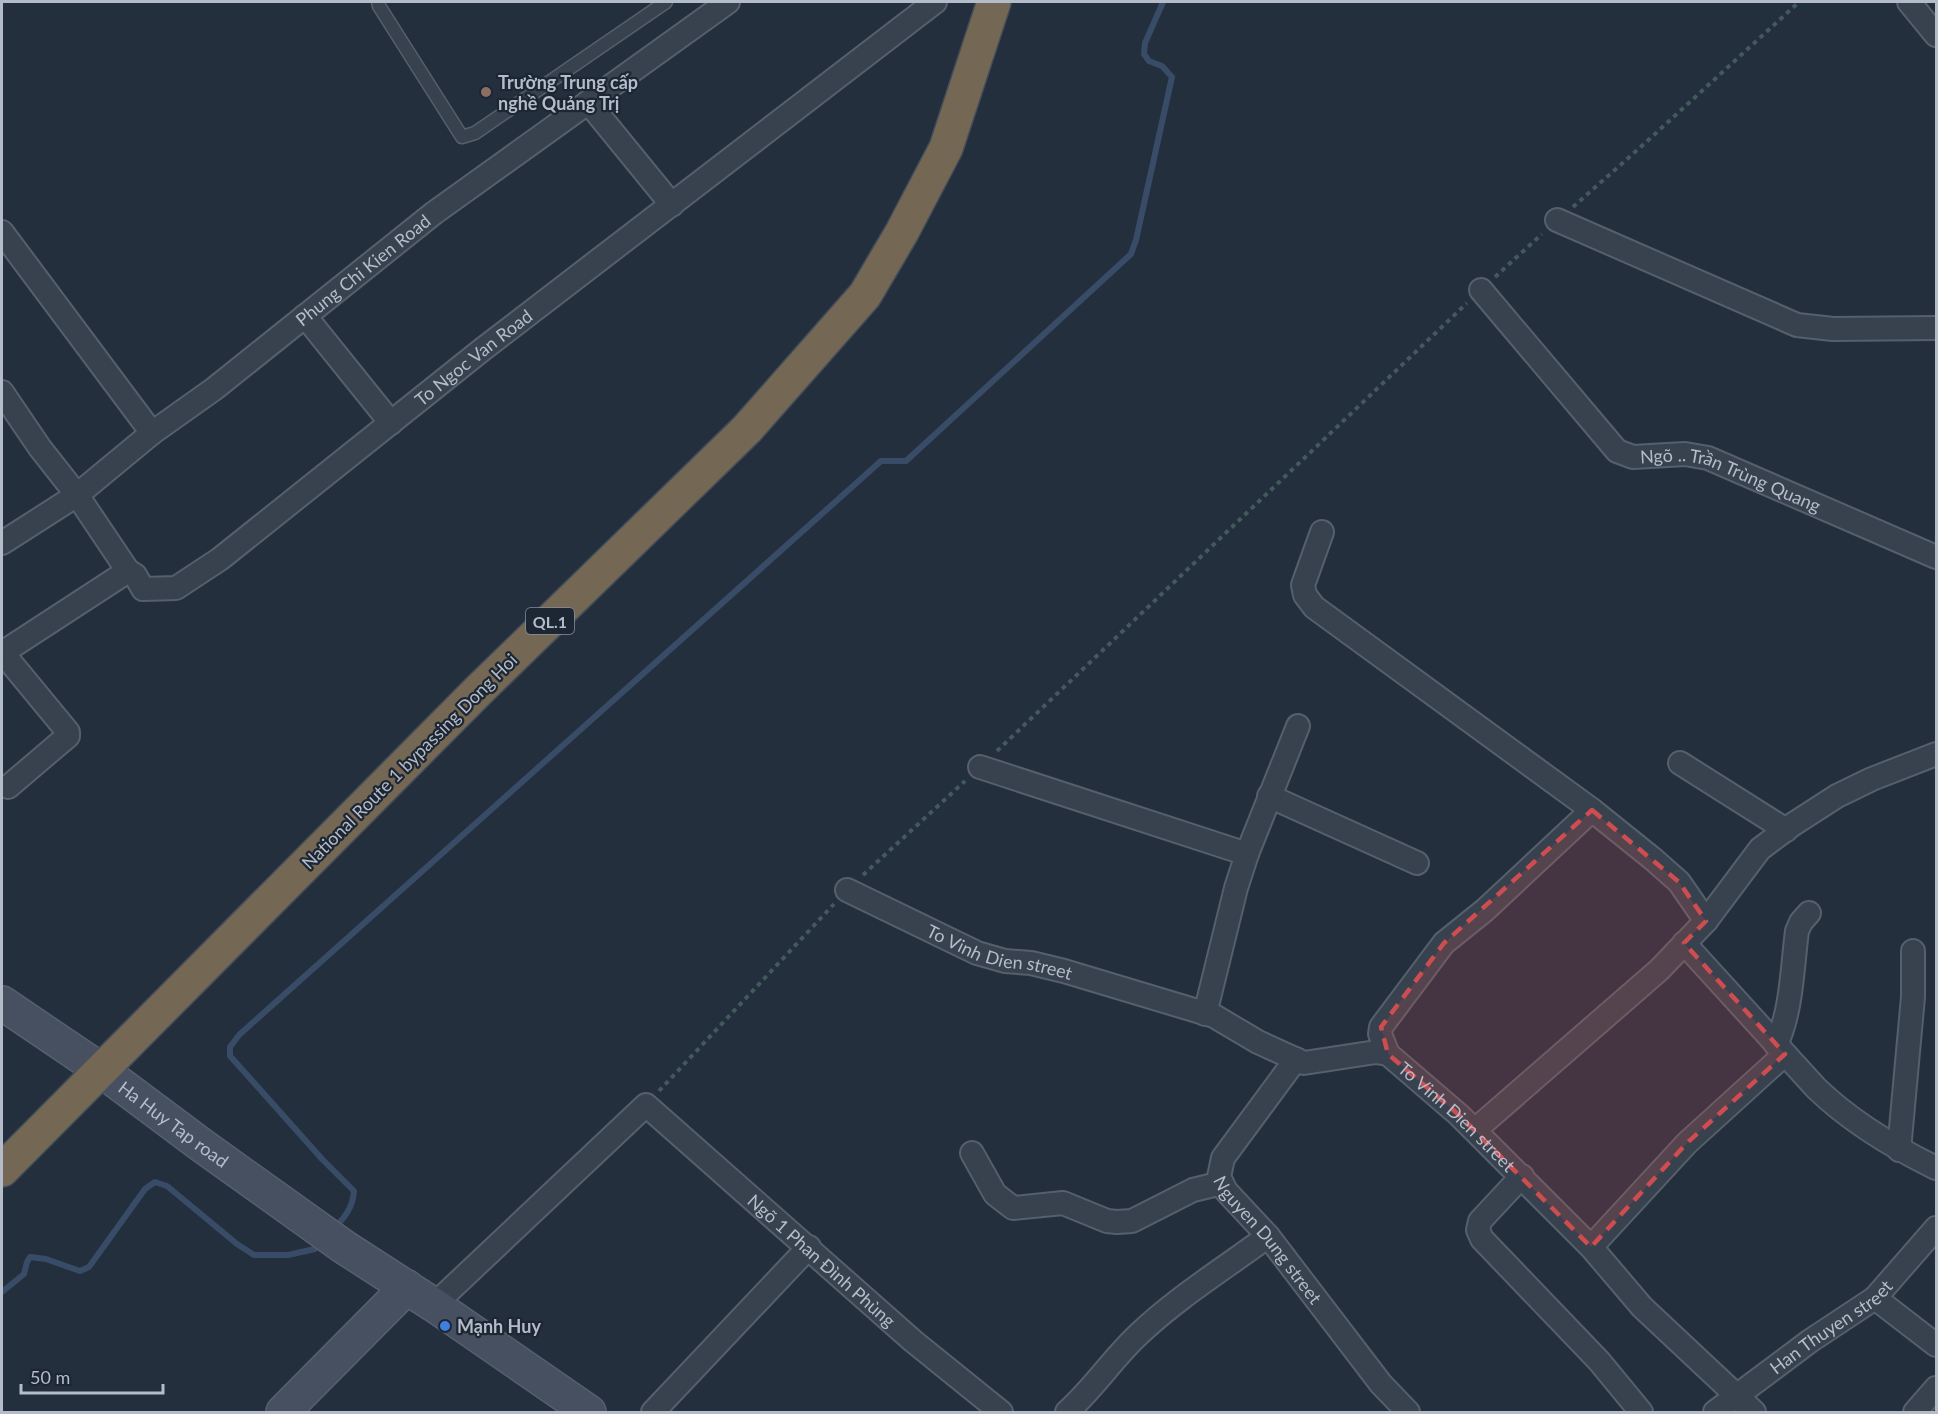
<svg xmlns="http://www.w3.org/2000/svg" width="1938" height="1414" font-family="Lato,sans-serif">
<rect width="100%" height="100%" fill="#242f3e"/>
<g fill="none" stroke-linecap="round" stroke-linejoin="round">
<g stroke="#394c67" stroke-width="6">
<path d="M 334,1229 C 345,1217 353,1207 354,1191 L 322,1159 L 230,1056 L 230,1047 L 239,1035 L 881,461 L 906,461 L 1131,254 L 1136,240 L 1172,77 L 1162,66 L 1149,61 L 1144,54 L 1145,43 L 1163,2"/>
<polyline points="2,1292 24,1274 27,1262 30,1257 46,1259 80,1271 89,1267 145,1189 155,1182 167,1186 237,1244 254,1255 288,1255 315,1249 321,1243"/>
</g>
<defs>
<polyline id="lane" points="378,2 379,6 462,137 475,133 666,2"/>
<g id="street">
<polyline points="1909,2 1936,35"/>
<polyline points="588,102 672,205"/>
<polyline points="1557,220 1797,325 1833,329 1936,328"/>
<polyline points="2,232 152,433"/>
<path id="s1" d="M 1481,290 L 1617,451 L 1633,457 L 1685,454 L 1708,458 L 1936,557"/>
<polyline points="305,316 391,423"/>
<polyline points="2,392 40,448 77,495 128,571"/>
<polyline points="1322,532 1303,585 1305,595 1314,607 1592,810 1653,859 1679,882 1706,921"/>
<path id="s2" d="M 2,543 L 77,495 L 152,433 L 214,389 L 434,213 L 728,2"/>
<polyline points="2,652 68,732 68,736 8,787"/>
<path id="s3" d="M 2,653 L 128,571 L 135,575 L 143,589 L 176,588 L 220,559 L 483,349 L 935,2"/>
<polyline points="1680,763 1786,830"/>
<polyline points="980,767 1247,854"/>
<polyline points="1269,796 1417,863"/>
<path id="s4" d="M 847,890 L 977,953 L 1005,961 L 1031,963 L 1064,971 L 1214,1016 L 1258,1042 L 1304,1063 L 1376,1052 L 1388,1054 L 1459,1115 L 1591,1247 L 1642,1307 L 1754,1412"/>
<path d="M 1684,943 L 1816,1088 C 1851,1122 1893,1147 1936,1168"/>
<polyline points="1205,1014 1236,888 1247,854 1298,726"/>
<path d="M 1776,1045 C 1792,1010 1792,969 1797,931 L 1801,922 L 1809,913"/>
<polyline points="1388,1054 1380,1034 1381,1027 1444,943 1485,910 1592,810"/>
<path id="s5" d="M 1296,1059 L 1223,1158 L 1219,1177 L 1226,1191 L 1268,1236 L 1381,1384 L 1408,1412"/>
<polyline points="1475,1130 1659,970 1706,921 1760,849 1792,825 1837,796 1872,779 1936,754"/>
<polyline points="1899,1150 1913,997 1913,951"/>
<polyline points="972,1153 995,1194 1013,1208 1063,1203 1107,1221 1117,1222 1132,1221 1193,1190 1222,1183"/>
<polyline points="1522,1176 1480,1221 1478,1230 1482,1239 1599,1361 1641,1412"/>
<polyline points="1591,1247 1687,1143 1785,1054"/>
<polyline points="1875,1298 1936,1345"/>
<path id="s6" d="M 434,1305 L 646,1105 L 913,1341 L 1001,1412"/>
<polyline points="653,1412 809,1247"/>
<path d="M 1067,1412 C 1094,1388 1113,1358 1139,1334 C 1178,1297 1225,1268 1268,1236"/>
<path id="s7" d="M 1715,1412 L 1810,1341 L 1875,1298 L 1936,1228"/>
<polyline points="1915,1412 1936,1388"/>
</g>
<g id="secondary">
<path id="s8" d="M 2,1003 L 101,1070 L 200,1144 L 344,1247 L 434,1305 L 589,1412"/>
<polyline points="283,1412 407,1287"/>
</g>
<polyline id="highway" points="2,1170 478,691 747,429 865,295 902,232 946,148 994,2"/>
</defs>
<use href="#lane" stroke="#565f6c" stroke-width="15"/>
<use href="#street" stroke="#565f6c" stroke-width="26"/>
<use href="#secondary" stroke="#565f6c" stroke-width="36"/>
<use href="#highway" stroke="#434c59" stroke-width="36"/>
<g stroke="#44595c" stroke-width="4" stroke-dasharray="4.5 4.5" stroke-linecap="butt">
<polyline points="1573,207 1644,144 1799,2"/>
<polyline points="1495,277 1542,234"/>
<polyline points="997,751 1467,303"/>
<polyline points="863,875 965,781"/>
<polyline points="659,1091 834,904"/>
</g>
<use href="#lane" stroke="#38414e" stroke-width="12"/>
<use href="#street" stroke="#38414e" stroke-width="22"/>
<use href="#secondary" stroke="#465061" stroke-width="33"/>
<use href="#highway" stroke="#746855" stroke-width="33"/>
</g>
<path fill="#ce4d50" fill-opacity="0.2" stroke="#ce4d50" stroke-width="4.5" stroke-dasharray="12 8" stroke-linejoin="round" d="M 1592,810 L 1679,882 L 1706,921 L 1684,943 L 1785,1054 L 1687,1143 L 1591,1247 L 1459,1115 L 1388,1054 L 1381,1027 L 1444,943 Z"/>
<circle fill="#8d6e63" stroke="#1d2633" stroke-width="2" cx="486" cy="92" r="6"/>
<circle fill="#3f7fe0" stroke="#1d2633" stroke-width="2" cx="445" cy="1326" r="6"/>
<g text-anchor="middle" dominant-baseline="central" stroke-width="4.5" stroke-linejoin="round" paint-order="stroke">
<rect fill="#1d2633" stroke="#878f9c" stroke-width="1.5" x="526" y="608" width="48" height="26" rx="4.5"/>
<g font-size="16" font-weight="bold" fill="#b4bcc9">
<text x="550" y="621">QL.1</text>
</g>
<g font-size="18" font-weight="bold" fill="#b4bcc9" stroke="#1d2633" text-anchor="start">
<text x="498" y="82">Trường Trung cấp<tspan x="498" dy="21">nghề Quảng Trị</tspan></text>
<text x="457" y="1326">Mạnh Huy</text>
</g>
<g font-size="18" fill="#b4bcc9" stroke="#1d2633">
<text stroke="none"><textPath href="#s2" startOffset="453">Phung Chi Kien Road</textPath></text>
<text stroke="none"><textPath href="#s3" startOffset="584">To Ngoc Van Road</textPath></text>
<text stroke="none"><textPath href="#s1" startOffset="330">Ngõ .. Trần Trùng Quang</textPath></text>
<text transform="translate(409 761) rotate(-45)">National Route 1 bypassing Dong Hoi</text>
<text stroke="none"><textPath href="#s4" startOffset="166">To Vinh Dien street</textPath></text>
<text stroke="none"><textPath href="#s4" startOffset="670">To Vinh Dien street</textPath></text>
<text stroke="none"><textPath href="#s8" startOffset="210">Ha Huy Tap road</textPath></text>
<text stroke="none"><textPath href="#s5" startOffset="222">Nguyen Dung street</textPath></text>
<text stroke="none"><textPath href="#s6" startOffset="526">Ngõ 1 Phan Đình Phùng</textPath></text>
<text stroke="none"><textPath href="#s7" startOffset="144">Han Thuyen street</textPath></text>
</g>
</g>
<rect width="1938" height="1414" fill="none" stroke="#b4bcc9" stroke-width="6"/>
<path d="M21 1384v9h142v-9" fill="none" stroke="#b4bcc9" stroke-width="3"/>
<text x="30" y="1384" font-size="18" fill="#b4bcc9" stroke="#1d2633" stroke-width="4.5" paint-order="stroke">50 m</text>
</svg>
